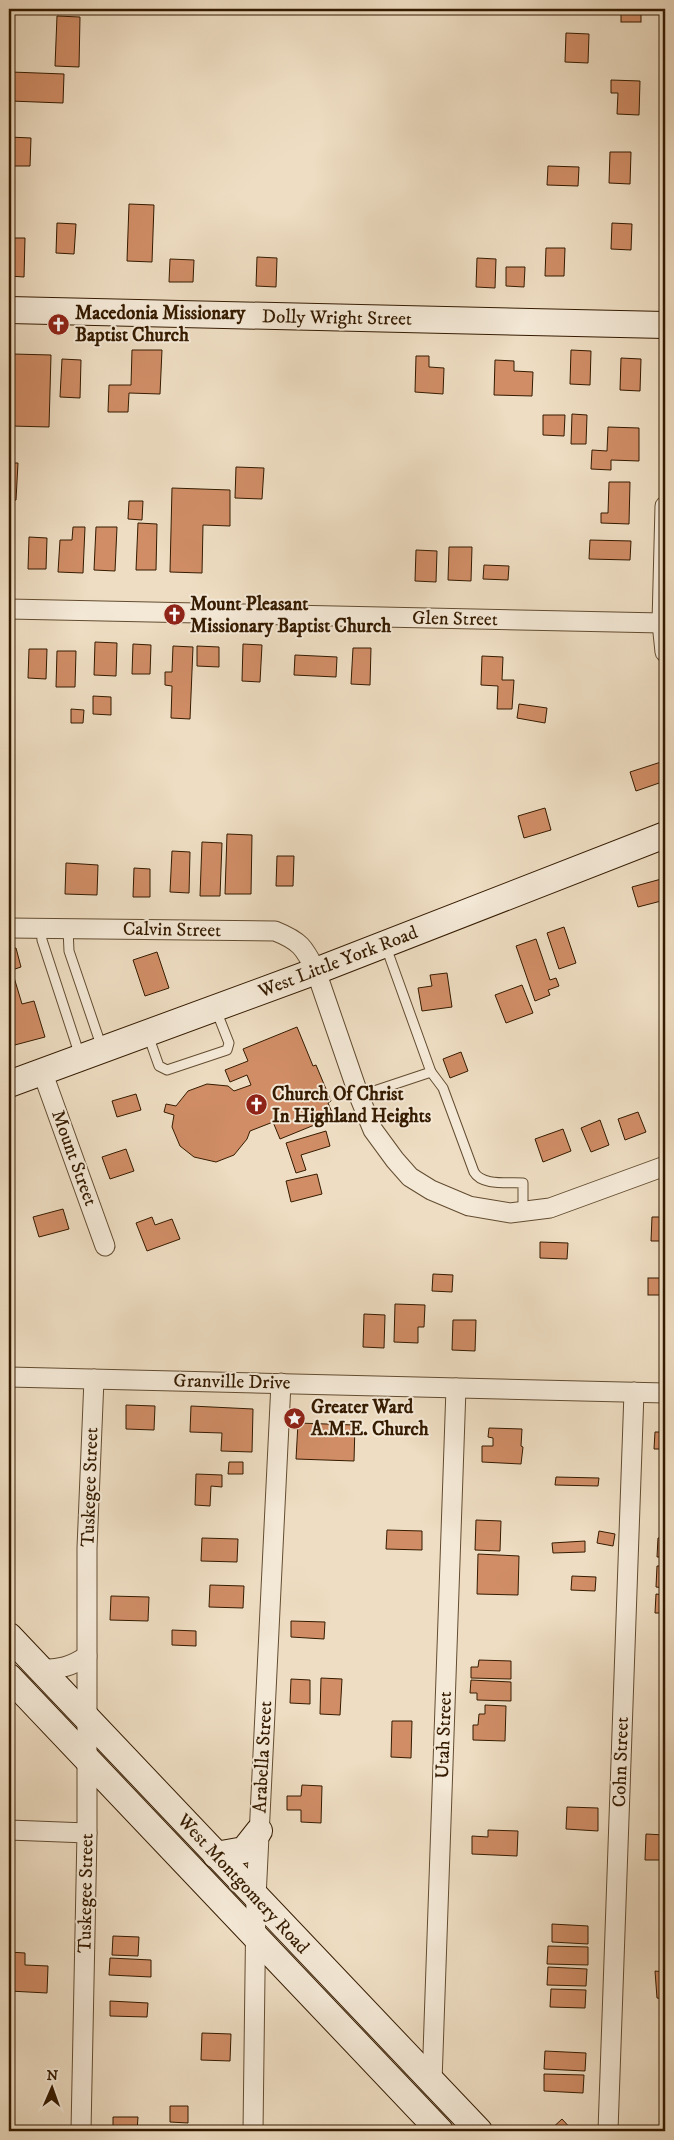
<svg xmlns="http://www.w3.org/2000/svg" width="674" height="2140" font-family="'IM FELL DW Pica',serif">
<rect width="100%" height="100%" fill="#eeddc2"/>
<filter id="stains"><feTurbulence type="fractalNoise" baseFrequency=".004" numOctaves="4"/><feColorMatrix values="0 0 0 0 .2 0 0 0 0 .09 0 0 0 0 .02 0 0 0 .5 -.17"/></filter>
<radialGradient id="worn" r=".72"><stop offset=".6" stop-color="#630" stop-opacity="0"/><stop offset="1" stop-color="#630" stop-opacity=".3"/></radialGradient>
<g fill="#d08d66" stroke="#351b00">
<rect x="621" y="9" width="20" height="13"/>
<polygon points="57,16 80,17 79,67 55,66"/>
<polygon points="566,33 589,34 588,63 565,62"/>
<polygon points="11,72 64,74 63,103 10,101"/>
<polygon points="611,80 640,81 639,115 617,114 618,93 611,93"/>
<polygon points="9,137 31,138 30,166 9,166"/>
<polygon points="610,152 631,152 630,184 609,183"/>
<polygon points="548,166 579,167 578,186 547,185"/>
<polygon points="129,204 154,205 152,262 127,261"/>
<polygon points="57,223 76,224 74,254 56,253"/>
<polygon points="612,223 632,224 631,250 611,249"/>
<polygon points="12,238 25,238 24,277 9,276 9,253 11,253"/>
<polygon points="546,248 565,248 564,276 545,276"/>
<polygon points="257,257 277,258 276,287 256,286"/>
<polygon points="477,258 496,259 495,288 476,287"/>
<polygon points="170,259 194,260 193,282 169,282"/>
<polygon points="506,267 525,267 524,287 506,286"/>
<polygon points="132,350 162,350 160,394 129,393 128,412 108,412 109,385 131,385"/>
<polygon points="571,350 591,351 590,385 570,384"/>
<polygon points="13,354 51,355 49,427 11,426"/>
<polygon points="416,356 429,356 429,367 444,368 443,394 415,392"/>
<polygon points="621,358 641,359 640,391 620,390"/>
<polygon points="62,359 81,360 80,398 60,397"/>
<polygon points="495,360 514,361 514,371 533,372 532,396 494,395"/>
<polygon points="572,414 587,415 586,444 571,444"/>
<polygon points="543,415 565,415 564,436 543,435"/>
<polygon points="608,427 639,428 639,461 611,460 611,470 591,469 592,450 607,451"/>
<polygon points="9,463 18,463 16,500 9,500"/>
<polygon points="236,467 264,468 262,499 235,498"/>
<polygon points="609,482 630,482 629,524 601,523 601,513 608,513"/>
<polygon points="172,488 230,490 230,526 203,525 202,573 170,572"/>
<polygon points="129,501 143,501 142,520 128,519"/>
<polygon points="138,523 157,524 156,570 136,570"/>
<polygon points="73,527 85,527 83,573 58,572 60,540 72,540"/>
<polygon points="96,527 117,527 115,571 94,570"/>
<polygon points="9,537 14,538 14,562 9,562"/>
<polygon points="29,537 47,538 46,569 28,569"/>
<polygon points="590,540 631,541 630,560 589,559"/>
<polygon points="449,547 472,547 471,581 448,580"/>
<polygon points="416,550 437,551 436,582 415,581"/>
<polygon points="484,565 509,566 508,580 483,579"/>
<polygon points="95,642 117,643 116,676 94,675"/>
<polygon points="133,644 151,645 150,674 132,674"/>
<polygon points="243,644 262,645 260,682 242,681"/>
<polygon points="173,646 193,647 190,719 171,718 172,686 165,685 165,672 172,672"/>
<polygon points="197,646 219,647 219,667 197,666"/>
<polygon points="353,648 371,648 370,685 351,684"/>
<polygon points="29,649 47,649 46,679 28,678"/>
<polygon points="57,651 76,651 75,687 56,687"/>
<polygon points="295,655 337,657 336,677 294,675"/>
<polygon points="482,656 503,657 502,680 514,680 512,709 497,709 498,686 481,685"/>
<polygon points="93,696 111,697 111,715 93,714"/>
<polygon points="519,704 547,708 545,723 517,718"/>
<polygon points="71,709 84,710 83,723 71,723"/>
<polygon points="661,762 665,781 636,791 630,772"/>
<polygon points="545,808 551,830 524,838 518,816"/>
<polygon points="227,834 252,835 251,894 225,894"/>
<polygon points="202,842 222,843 220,896 200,896"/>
<polygon points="172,851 190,852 189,893 170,892"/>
<polygon points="9,852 11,853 10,892 9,892"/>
<polygon points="277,856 294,856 293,886 276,886"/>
<polygon points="66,863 98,865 97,895 65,894"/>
<polygon points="134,868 150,869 150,897 133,897"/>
<polygon points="665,878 665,900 638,907 632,887"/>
<polygon points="564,927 576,963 559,969 547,933"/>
<polygon points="536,939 550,980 556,978 559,986 548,990 550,995 535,1001 516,946"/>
<polygon points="16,948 21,967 9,971 9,949"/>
<polygon points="157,952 169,988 145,996 133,960"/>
<polygon points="447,973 452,1007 422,1011 418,988 432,986 430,975"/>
<polygon points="13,974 22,1004 34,1001 45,1037 11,1046 9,1038 9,975"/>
<polygon points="522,985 533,1013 506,1023 495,995"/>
<polygon points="297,1027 313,1066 316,1065 331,1101 328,1103 334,1117 280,1139 273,1122 250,1131 247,1139 234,1155 216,1162 194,1157 180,1146 172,1127 174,1115 164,1112 166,1104 176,1106 188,1091 207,1084 228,1086 234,1091 251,1085 247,1075 230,1082 225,1070 248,1061 243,1049"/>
<polygon points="461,1052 468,1071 450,1078 443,1059"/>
<polygon points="136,1094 141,1110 117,1117 112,1101"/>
<polygon points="638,1112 646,1132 625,1140 618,1119"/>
<polygon points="600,1120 609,1145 591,1152 581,1128"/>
<polygon points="563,1129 571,1151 543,1162 535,1139"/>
<polygon points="326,1131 330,1146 301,1155 306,1170 296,1173 286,1143"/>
<polygon points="126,1149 134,1171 110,1179 102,1157"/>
<polygon points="317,1174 322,1194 291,1202 286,1181"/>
<polygon points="63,1209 69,1229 39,1237 33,1217"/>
<polygon points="152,1217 155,1225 172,1219 180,1239 147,1251 136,1223"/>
<polygon points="652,1217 665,1217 665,1250 660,1249 661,1241 651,1241"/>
<polygon points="540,1242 568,1243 567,1259 540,1258"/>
<polygon points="433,1274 453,1275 452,1292 432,1291"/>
<rect x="648" y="1278" width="17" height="17"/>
<polygon points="395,1304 425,1305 424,1327 418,1327 418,1343 394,1342"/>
<polygon points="364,1314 385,1315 384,1348 363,1347"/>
<polygon points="453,1320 476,1320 475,1351 452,1350"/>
<polygon points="126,1405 155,1406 154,1430 126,1429"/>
<polygon points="191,1406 253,1409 252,1452 221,1451 222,1433 190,1432"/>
<polygon points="298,1423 355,1425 354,1461 296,1459"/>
<polygon points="662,1424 665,1424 665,1449 654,1449 655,1432 662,1432"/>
<polygon points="489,1428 522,1429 521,1446 523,1447 521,1464 482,1462 482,1446 493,1446 493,1438 488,1437"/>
<polygon points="229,1462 243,1462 243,1474 228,1474"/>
<polygon points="196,1474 222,1475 222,1487 211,1486 210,1506 195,1505"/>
<polygon points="556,1477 599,1478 598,1486 555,1485"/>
<polygon points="476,1520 501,1521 500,1551 475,1550"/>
<polygon points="387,1530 422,1531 422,1550 386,1549"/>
<polygon points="599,1531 615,1534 613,1546 597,1543"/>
<polygon points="202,1538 238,1539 237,1562 201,1561"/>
<polygon points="658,1538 665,1538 665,1557 657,1557"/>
<polygon points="585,1541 585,1552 553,1553 552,1543"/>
<polygon points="478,1554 519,1556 518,1595 477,1594"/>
<polygon points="657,1566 665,1566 665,1588 656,1587"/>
<polygon points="572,1576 596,1577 595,1591 571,1590"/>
<polygon points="210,1585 244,1586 243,1608 209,1607"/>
<polygon points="656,1594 665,1595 665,1613 655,1613"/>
<polygon points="111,1596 149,1597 148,1621 110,1620"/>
<polygon points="291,1621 325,1622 324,1639 291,1637"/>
<polygon points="172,1630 196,1631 196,1646 172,1645"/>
<polygon points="479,1660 511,1661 511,1679 471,1678 471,1667 478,1667"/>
<polygon points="321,1678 342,1679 340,1715 320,1714"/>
<polygon points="291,1679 310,1680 310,1704 290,1703"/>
<polygon points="471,1680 511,1682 511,1701 477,1700 477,1693 470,1693"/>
<polygon points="485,1705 506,1706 505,1741 473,1740 473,1725 478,1725 479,1714 485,1714"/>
<polygon points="392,1721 412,1721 411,1758 391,1757"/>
<polygon points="302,1785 322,1786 321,1823 301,1822 301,1810 287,1810 287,1796 301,1796"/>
<polygon points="567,1807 598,1808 598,1831 566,1829"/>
<polygon points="488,1830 518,1831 517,1856 472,1854 472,1836 488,1837"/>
<polygon points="646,1834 665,1835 665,1860 645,1860"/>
<polygon points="552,1924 588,1926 588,1944 552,1942"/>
<polygon points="113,1936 139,1937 138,1956 112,1955"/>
<polygon points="548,1946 588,1947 588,1965 547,1964"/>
<polygon points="9,1952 25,1953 25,1965 48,1966 47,1993 9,1991"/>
<polygon points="110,1958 151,1960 151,1977 109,1975"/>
<polygon points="548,1967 587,1969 586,1986 547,1985"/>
<polygon points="655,1971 665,1972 665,1999 657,1998"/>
<polygon points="551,1989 586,1990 585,2008 550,2007"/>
<polygon points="110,2001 148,2003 147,2017 110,2016"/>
<polygon points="202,2033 231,2034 230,2061 201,2060"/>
<polygon points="545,2051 586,2053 585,2071 544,2069"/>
<polygon points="544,2074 584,2075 583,2093 544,2091"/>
<polygon points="170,2106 188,2106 188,2123 170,2122"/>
<polygon points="113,2117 138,2117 137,2131 113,2131"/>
<polygon points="562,2119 573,2131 549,2131"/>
<polygon points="182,2127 221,2129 220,2131 181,2131"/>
</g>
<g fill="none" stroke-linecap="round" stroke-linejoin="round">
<defs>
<g id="lane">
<polyline points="41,928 42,940 80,1056"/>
<polyline points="68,929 69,951 102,1048"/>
<path d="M 386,947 L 431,1072 L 443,1088 L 474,1172 C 482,1186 508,1182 523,1183 L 523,1211"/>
<polyline points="148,1035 159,1066 167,1070 227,1050 229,1043 216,1010"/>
<polyline points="359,1096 431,1072"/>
</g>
<g id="street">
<polyline points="665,506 662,623 665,652"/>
<polyline points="9,609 662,623"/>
<path d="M 9,928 L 275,931 C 300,941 304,947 316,971 L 359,1096 L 373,1130 L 395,1160 L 410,1177 L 431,1190 L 469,1206 L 510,1213 L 550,1208 L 665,1166"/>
<polyline points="42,1071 105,1246"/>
<polyline points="9,1377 665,1393"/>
<path d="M 41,1669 C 59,1670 72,1666 87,1656"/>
<polyline points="9,1830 87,1833"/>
<polyline points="432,2082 456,1388"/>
<polyline points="81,2131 87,1833 87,1548 94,1379"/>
<polyline points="253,2131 256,1898 281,1383"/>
<polyline points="608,2131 634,1392"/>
</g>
<g id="secondary">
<polyline points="9,310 665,325"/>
<polyline points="9,1084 316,971 665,835"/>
<polyline points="9,1636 479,2131"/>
<polyline points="9,1677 440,2131"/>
<polyline points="216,1855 244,1850 259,1831"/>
</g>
</defs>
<use href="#lane" stroke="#634c30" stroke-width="11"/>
<use href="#street" stroke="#634c30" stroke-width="21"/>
<use href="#secondary" stroke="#351b00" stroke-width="28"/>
<use href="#lane" stroke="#f4e9d7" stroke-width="9"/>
<use href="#street" stroke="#f4e9d7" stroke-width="19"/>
<use href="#secondary" stroke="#f4e9d7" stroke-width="26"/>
</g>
<defs>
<symbol id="church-disc" viewBox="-11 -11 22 22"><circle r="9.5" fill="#8f2418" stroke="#f4e9d7"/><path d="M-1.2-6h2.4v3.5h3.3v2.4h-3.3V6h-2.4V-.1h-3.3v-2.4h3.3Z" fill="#fff"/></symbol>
<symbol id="sight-disc" viewBox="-11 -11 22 22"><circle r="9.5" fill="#8f2418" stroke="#f4e9d7"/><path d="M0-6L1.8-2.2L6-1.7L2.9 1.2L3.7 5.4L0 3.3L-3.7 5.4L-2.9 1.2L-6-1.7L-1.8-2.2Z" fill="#fff"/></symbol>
</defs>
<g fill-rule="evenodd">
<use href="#church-disc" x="46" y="312" width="25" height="25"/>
<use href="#church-disc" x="162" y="602" width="25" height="25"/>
<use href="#church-disc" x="244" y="1092" width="25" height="25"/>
<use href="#sight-disc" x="282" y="1406" width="25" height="25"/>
</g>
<g text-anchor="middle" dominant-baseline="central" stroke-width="4" stroke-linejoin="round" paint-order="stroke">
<g font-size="19" font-weight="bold" fill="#351b00" stroke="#f4e9d7" text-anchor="start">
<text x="75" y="313">Macedonia Missionary<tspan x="75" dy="22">Baptist Church</tspan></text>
<text x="190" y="604">Mount Pleasant<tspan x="190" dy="22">Missionary Baptist Church</tspan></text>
<text x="272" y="1094">Church Of Christ<tspan x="272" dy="22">In Highland Heights</tspan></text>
<text x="311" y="1407">Greater Ward<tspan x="311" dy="22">A.M.E. Church</tspan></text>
</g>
<g font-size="19" fill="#351b00" stroke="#f4e9d7">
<text transform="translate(337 318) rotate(1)">Dolly Wright Street</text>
<text transform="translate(455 619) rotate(1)">Glen Street</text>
<text transform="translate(172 930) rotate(1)">Calvin Street</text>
<text transform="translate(338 962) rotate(-21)">West Little York Road</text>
<text transform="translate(74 1158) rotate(70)">Mount Street</text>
<text transform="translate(232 1382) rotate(1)">Granville Drive</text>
<text transform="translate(90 1487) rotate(-88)">Tuskegee Street</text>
<text transform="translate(444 1735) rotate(-88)">Utah Street</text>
<text transform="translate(263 1757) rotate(-87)">Arabella Street</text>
<text transform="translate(621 1762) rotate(-88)">Cohn Street</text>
<text transform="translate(243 1884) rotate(47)">West Montgomery Road</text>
<text transform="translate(86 1893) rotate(-89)">Tuskegee Street</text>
</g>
</g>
<rect width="674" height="2140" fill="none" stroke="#eeddc2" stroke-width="30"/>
<rect x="10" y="10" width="654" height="2120" fill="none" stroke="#351b00" stroke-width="2.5"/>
<rect x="15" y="15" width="644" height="2110" fill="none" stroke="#351b00"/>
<g transform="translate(52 2088) rotate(2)" stroke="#f4e9d7" stroke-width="4" paint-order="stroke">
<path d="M0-4L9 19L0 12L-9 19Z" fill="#351b00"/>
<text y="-8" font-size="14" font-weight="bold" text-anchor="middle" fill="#351b00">N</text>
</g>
<rect width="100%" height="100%" filter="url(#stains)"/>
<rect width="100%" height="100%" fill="url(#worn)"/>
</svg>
